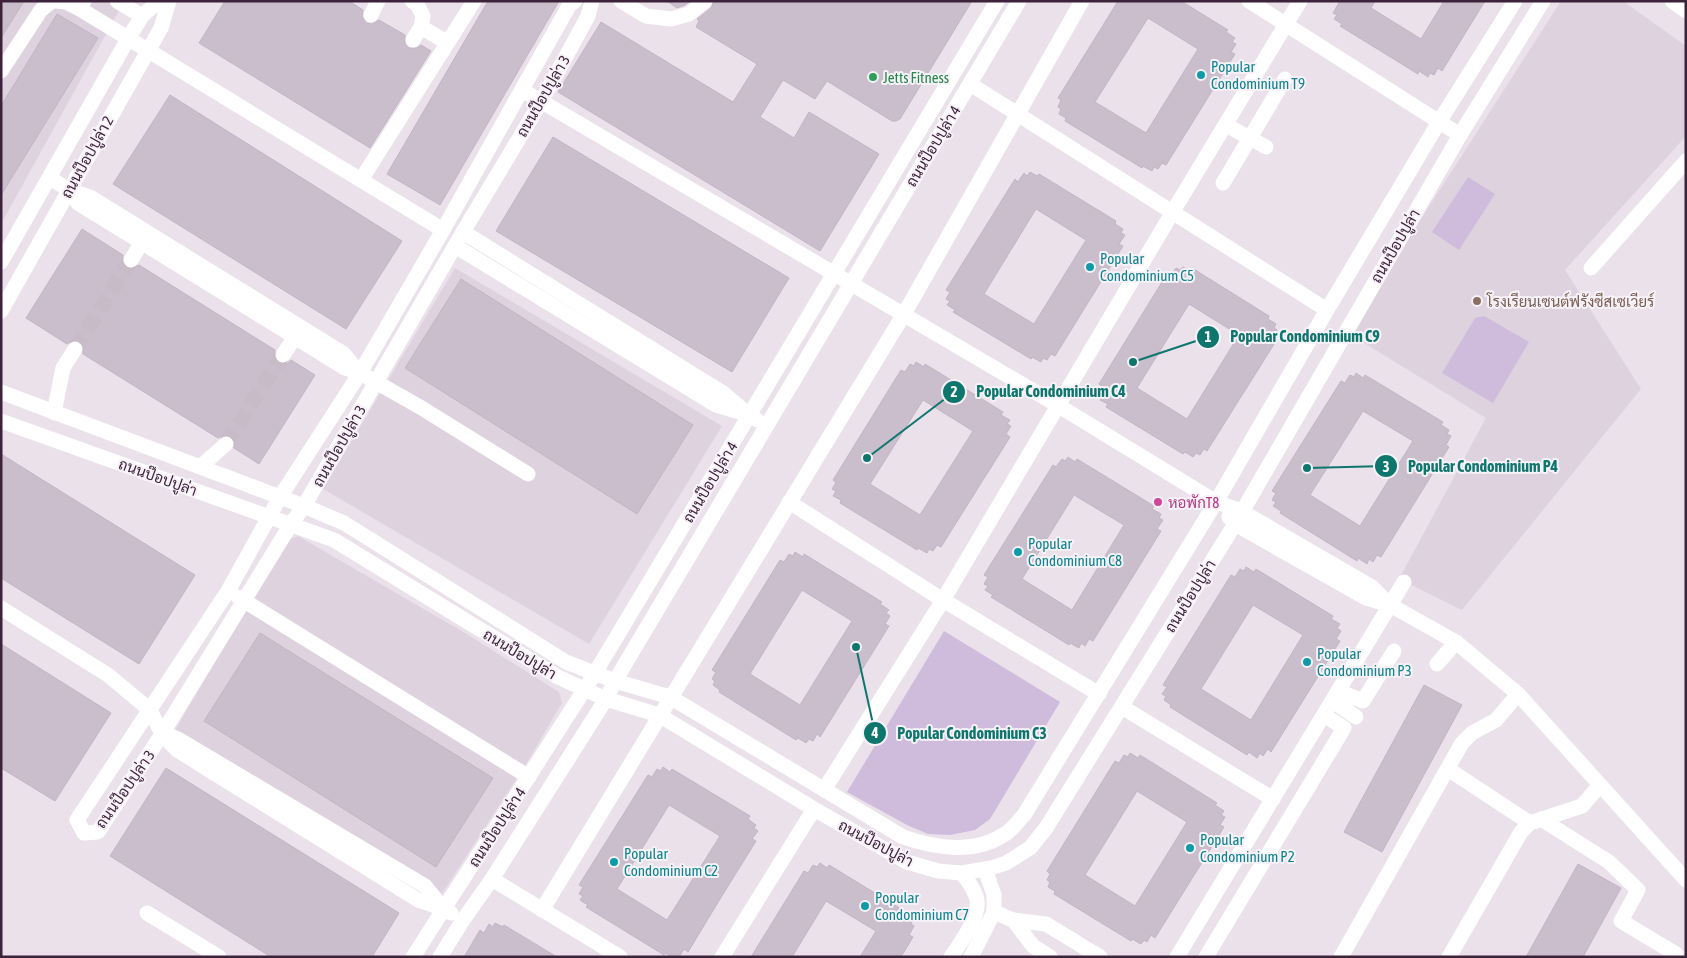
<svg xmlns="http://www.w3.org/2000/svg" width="1687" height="958" font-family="'Asap Condensed',Sarabun,sans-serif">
<rect width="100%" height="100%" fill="#eae1eb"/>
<g fill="#ded2df">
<polygon points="1,1 127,1 122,5 1,224"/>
<polygon points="1561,1 1623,1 1686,46 1686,136 1565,270 1641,389 1462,610 1399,579 1486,418 1348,333"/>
<polygon points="455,268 722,426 589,644 323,489"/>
<polygon points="298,536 465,633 559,692 562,703 526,764 436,903 170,739 253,596 288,540"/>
</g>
<g fill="#cfbbdc">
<polygon points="1468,177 1495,194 1459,250 1432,232"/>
<polygon points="1484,316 1529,342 1493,403 1442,373 1475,318"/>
<polygon points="944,631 1060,702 990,819 975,830 950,835 928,834 907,825 847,792"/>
</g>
<g fill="#cabecc" stroke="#c3b4c5" fill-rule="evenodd">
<polygon points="1,1 24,1 1,38"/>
<polygon points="225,1 349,1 363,10 362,16 366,23 372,24 379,20 405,35 405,44 409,48 417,48 421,45 431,51 370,148 199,43"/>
<polygon points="488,1 559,1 440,205 387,174"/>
<polygon points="667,1 690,1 685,5 677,8"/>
<polygon points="714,1 972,1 900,119 896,121 892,121 827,81 815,99 783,80 760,117 794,138 809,112 879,154 820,251 558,92 601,22 733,102 757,64 696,27 699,21 697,19 711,8"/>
<path d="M 1118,1 L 1181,1 L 1228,30 L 1226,32 L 1235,38 L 1232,42 L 1236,44 L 1231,52 L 1235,54 L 1166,165 L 1162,163 L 1158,169 L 1154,167 L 1152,171 L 1143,166 L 1142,168 L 1065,121 L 1066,118 L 1059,114 L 1061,109 L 1058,107 L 1061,100 L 1058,98 ZM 1148,18 L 1198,49 L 1146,133 L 1095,102 Z"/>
<polygon points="1340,1 1375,1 1371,8 1421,39 1444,1 1485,1 1442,71 1438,68 1434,75 1430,73 1428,77 1419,71 1418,74 1340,26 1342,24 1334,19 1337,15 1333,13"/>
<polygon points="57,14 98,38 1,195 1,106"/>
<polygon points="170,95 402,241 346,329 113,184"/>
<polygon points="553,137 789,278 732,372 496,231"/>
<path d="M 1030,172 L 1037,176 L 1039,174 L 1116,221 L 1115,224 L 1123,229 L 1121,233 L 1125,235 L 1119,244 L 1123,246 L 1055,356 L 1051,354 L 1047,360 L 1043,358 L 1041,362 L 1032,357 L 1031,359 L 953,312 L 955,310 L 947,305 L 950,301 L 946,299 L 950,292 L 946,290 L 1015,179 L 1018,182 L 1024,173 L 1027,176 ZM 1036,209 L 1086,240 L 1034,324 L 984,294 Z"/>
<polygon points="82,229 123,255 122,260 126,268 131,269 139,265 275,350 274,359 278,363 287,364 291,360 315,375 259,464 234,448 235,442 229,435 224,435 218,438 83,354 83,345 80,341 71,341 67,344 26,318"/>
<path d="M 1183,267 L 1190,271 L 1192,268 L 1269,316 L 1268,319 L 1276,324 L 1274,328 L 1277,330 L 1272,339 L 1276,341 L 1207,451 L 1204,449 L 1200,455 L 1196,453 L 1193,457 L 1185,452 L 1183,454 L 1106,407 L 1108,404 L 1100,400 L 1103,396 L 1099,393 L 1103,387 L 1099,384 L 1167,274 L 1171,276 L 1176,268 L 1180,270 ZM 1189,304 L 1239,335 L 1187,419 L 1137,388 Z"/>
<polygon points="461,279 693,425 637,514 405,368"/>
<path d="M 916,362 L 924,367 L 925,364 L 1003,412 L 1001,415 L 1010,420 L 1007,424 L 1011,426 L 1006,434 L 1010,437 L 941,547 L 937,545 L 933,551 L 929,549 L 927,553 L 918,548 L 917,550 L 840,503 L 841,500 L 833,496 L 836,491 L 832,489 L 836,483 L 833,480 L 901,370 L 905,372 L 910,364 L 914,366 ZM 923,400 L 973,431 L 920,515 L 870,484 Z"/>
<path d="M 1356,373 L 1363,378 L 1365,375 L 1443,422 L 1441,425 L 1449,430 L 1447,434 L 1451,436 L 1446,445 L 1449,447 L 1381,557 L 1377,555 L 1373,562 L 1369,559 L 1367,564 L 1358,558 L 1357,561 L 1280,513 L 1281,511 L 1273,506 L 1276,502 L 1272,500 L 1276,493 L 1272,491 L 1341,381 L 1345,383 L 1350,375 L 1354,377 ZM 1363,411 L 1413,441 L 1360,526 L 1310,495 Z"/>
<polygon points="1,454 195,575 139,664 1,578"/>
<path d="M 1068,457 L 1075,462 L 1077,459 L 1154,506 L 1152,509 L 1161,514 L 1159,518 L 1163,520 L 1157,529 L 1161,531 L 1093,641 L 1089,639 L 1085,646 L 1081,643 L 1079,648 L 1070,643 L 1069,645 L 991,597 L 993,595 L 985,590 L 988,586 L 984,584 L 988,577 L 984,575 L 1053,465 L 1056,467 L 1062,459 L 1065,461 ZM 1074,495 L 1124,525 L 1072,610 L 1022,579 Z"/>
<path d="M 795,552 L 803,557 L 804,554 L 882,602 L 880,604 L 889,610 L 886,613 L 890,616 L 885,624 L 889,626 L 820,737 L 817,734 L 813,741 L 809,739 L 806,743 L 798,738 L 796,740 L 719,692 L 720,690 L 713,685 L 715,681 L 712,679 L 716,672 L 712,670 L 780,560 L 784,562 L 789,554 L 793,556 ZM 802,590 L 852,621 L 800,705 L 750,674 Z"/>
<path d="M 1246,567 L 1254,572 L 1256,569 L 1333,616 L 1331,619 L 1340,624 L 1337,628 L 1341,631 L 1336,639 L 1340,641 L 1271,752 L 1268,749 L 1263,756 L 1260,753 L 1257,758 L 1249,752 L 1247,755 L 1170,707 L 1171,705 L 1164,700 L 1166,696 L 1162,694 L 1167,687 L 1163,685 L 1231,575 L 1235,577 L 1240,569 L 1244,571 ZM 1253,605 L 1303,635 L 1251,720 L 1201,689 Z"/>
<polygon points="260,633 493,778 436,867 204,721"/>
<polygon points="1,644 111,713 55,801 1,768"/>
<polygon points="1424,685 1462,705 1382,852 1344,832"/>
<path d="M 1130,753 L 1138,758 L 1140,755 L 1217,803 L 1215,805 L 1224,811 L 1221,815 L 1225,817 L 1220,825 L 1224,827 L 1155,938 L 1151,935 L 1147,942 L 1144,940 L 1141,944 L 1132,939 L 1131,941 L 1054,894 L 1055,891 L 1048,887 L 1050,882 L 1047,880 L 1050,874 L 1047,871 L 1115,761 L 1119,763 L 1124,755 L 1128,757 ZM 1137,791 L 1187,822 L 1135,906 L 1085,875 Z"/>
<path d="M 663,767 L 670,772 L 672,769 L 750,816 L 748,819 L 756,825 L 754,828 L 758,831 L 752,839 L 756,841 L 720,899 L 688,952 L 684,949 L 679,957 L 672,957 L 665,953 L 664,955 L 586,907 L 588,905 L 580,900 L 583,896 L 579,894 L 583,887 L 579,885 L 648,775 L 652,777 L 657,769 L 661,771 ZM 669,805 L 720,836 L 667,920 L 617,889 Z"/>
<polygon points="166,768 399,913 372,957 271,957 110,856"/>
<polygon points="820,863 827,868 829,865 906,912 905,915 913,920 911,924 914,926 909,935 913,937 901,957 860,957 876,931 826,901 792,957 751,957 804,871 808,873 813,865 817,867"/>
<polygon points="1578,864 1621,888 1583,957 1526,957"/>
<polygon points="495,923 503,927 504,925 557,957 464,957 480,930 484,933 489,924 493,927"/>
</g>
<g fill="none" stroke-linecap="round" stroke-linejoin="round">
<g stroke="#c7bbc8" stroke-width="15" stroke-dasharray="15 8" stroke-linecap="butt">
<polyline points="75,349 131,260"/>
<polyline points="226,444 283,355"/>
</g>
<g stroke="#fff" stroke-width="15">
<polyline points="56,1 66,2 80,9 84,1"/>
<polyline points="117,1 142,16"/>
<polyline points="412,1 417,4 423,16 421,27 413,40"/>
<polyline points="575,1 570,4 443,230 360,373 280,497 228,591 77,820 84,833 98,832 162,734 291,524 304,506 463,232 541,102 588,16 592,1"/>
<polyline points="621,1 646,16 671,19 689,14 705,1"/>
<polyline points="1249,1 1460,135"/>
<polyline points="1672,1 1686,11"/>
<polyline points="80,9 443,230"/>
<polyline points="371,15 378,1"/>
<polyline points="421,27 443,40 445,46"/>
<polyline points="1,71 41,10 52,1"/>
<polyline points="970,84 1327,310"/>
<polyline points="522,90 1059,406 1216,502 1241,511 1372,587 1390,605"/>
<polyline points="1226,125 1266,147"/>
<polyline points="50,178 69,190 90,197 344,354 357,370"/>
<polyline points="361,180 474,1"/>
<polyline points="1223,183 1285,79"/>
<polyline points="69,190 78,203 345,368 360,373 420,407 528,474"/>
<polyline points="463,232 723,393 749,415 757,420"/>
<polyline points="455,246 716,405 743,413"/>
<polyline points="131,260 142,242"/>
<polyline points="1,262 128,39 142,16 159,1"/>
<polyline points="1591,268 1686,161"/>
<polyline points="1,311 161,28 169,1"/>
<polyline points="283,355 295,337"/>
<path d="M 1,392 L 304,506 L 344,523 L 566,662 L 615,681 L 670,697 L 903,837 C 936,848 974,855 1005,834 C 1012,830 1018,821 1024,815 L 1216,502 L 1327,310 L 1439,122 L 1515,1"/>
<polyline points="54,413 63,368 75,349"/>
<polyline points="1,421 334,540 558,677 606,699 659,715 814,809 907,862 938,871 962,873 991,868 1006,863 1030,848 1046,828 1235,524 1460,135 1543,1"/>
<polyline points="200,467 226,444"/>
<polyline points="789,502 943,600 1099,694"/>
<polyline points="1229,517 1235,524 1366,598 1390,605 1456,642 1518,694 1686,880"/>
<polyline points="238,597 529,777"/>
<polyline points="1,608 108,675 150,710 162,734 177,750 418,900 444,909 451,913"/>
<polyline points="1437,664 1456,642"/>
<polyline points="1338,691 1363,701 1394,651"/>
<polyline points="1333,701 1356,717"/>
<polyline points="1122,707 1273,799"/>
<polyline points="165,734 178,739 425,886 443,908"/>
<polyline points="1448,769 1530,823"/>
<polyline points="824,790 943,600 1172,213 1300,1"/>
<polyline points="1541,819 1609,862 1638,890 1621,921 1676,954"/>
<polyline points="492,879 620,957"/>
<polyline points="542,910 904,314 1082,1"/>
<polyline points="994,912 1013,920 1046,924 1100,957"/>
<polyline points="147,913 219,957"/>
<polyline points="1013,920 1033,946 1050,957"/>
<polyline points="413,957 595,673 997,1"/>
<polyline points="440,957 463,920 492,879 606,699 615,681 1019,1"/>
<polyline points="722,957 814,809"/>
<path d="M 951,957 C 960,943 980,917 977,900 C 975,890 968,881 962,873"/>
<polyline points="971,957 994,912 994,895 985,869"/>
<polyline points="1177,957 1404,582"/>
<polyline points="1206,957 1344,728 1324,715"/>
<polyline points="1341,957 1462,743 1472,733 1496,720 1518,694"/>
<polyline points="1449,957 1521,832 1530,823 1582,806 1600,785"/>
</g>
</g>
<g fill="#0f9aa8" stroke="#f7f2f8" stroke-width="2">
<circle cx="1201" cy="75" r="5"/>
<circle cx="1090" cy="267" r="5"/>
<circle cx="1018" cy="552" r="5"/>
<circle cx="1307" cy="662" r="5"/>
<circle cx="1190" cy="848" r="5"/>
<circle cx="614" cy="862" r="5"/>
<circle cx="865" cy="906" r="5"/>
</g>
<circle fill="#2e9e5b" stroke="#f7f2f8" stroke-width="2" cx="873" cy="77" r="5"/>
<circle fill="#8d6e63" stroke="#f7f2f8" stroke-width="2" cx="1477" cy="301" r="5"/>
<circle fill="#d1479c" stroke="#f7f2f8" stroke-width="2" cx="1158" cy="502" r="5"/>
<g text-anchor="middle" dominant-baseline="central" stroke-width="4" stroke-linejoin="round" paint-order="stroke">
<g font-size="15" fill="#0d838f" stroke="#f7f2f8" text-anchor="start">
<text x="1211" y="66">Popular<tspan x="1211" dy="17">Condominium T9</tspan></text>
<text x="1100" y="258">Popular<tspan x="1100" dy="17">Condominium C5</tspan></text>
<text x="1028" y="543">Popular<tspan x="1028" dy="17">Condominium C8</tspan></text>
<text x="1317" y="653">Popular<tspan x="1317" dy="17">Condominium P3</tspan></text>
<text x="1200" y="839">Popular<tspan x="1200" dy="17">Condominium P2</tspan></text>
<text x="624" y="853">Popular<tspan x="624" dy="17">Condominium C2</tspan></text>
<text x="875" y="897">Popular<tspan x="875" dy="17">Condominium C7</tspan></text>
</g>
<g font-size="15" fill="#27864d" stroke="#f7f2f8" text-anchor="start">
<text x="883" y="77">Jetts Fitness</text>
</g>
<g font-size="15" fill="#3c223a" stroke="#f7f2f8">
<text transform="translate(543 96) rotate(-60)">ถนนป๊อปปูล่า 3</text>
<text transform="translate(933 146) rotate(-59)">ถนนป๊อปปูล่า 4</text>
<text transform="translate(87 157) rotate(-61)">ถนนป๊อปปูล่า 2</text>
<text transform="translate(1395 246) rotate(-60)">ถนนป๊อปปูล่า</text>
<text transform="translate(339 446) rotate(-60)">ถนนป๊อปปูล่า 3</text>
<text transform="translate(158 477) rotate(20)">ถนนป๊อปปูล่า</text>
<text transform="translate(710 482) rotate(-59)">ถนนป๊อปปูล่า 4</text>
<text transform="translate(1190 596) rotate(-58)">ถนนป๊อปปูล่า</text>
<text transform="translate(520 654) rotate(31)">ถนนป๊อปปูล่า</text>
<text transform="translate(125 789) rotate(-55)">ถนนป๊อปปูล่า 3</text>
<text transform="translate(497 827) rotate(-57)">ถนนป๊อปปูล่า 4</text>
<text transform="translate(876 843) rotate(28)">ถนนป๊อปปูล่า</text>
</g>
<g font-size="15" fill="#785e54" stroke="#f7f2f8" text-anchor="start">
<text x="1487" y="301">โรงเรียนเซนต์ฟรังซีสเซเวียร์</text>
</g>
<g font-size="15" fill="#b23c85" stroke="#f7f2f8" text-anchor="start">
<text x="1168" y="502">หอพักT8</text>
</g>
</g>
<path fill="none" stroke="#0f766e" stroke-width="2" d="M1133 362L1208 337M867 458L954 392M1307 468L1386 466M856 647L875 733"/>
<g fill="#0f766e" stroke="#f7f2f8" stroke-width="2">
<circle cx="1133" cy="362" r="5"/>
<circle cx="867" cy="458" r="5"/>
<circle cx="1307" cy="468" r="5"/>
<circle cx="856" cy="647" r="5"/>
<circle cx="1208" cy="337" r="12"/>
<circle cx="954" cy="392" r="12"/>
<circle cx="1386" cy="466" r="12"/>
<circle cx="875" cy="733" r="12"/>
</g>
<g font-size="15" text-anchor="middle" font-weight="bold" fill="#fff">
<text x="1208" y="342">1</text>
<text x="954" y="397">2</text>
<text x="1386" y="472">3</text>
<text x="875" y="738">4</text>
</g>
<g font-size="16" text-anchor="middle" font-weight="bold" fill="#0f766e" stroke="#f7f2f8" stroke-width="4" stroke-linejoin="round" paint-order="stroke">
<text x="1305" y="342">Popular Condominium C9</text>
<text x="1051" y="397">Popular Condominium C4</text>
<text x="1483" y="472">Popular Condominium P4</text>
<text x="972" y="739">Popular Condominium C3</text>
</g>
<rect width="1687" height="958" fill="none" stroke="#3c223a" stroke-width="5"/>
</svg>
